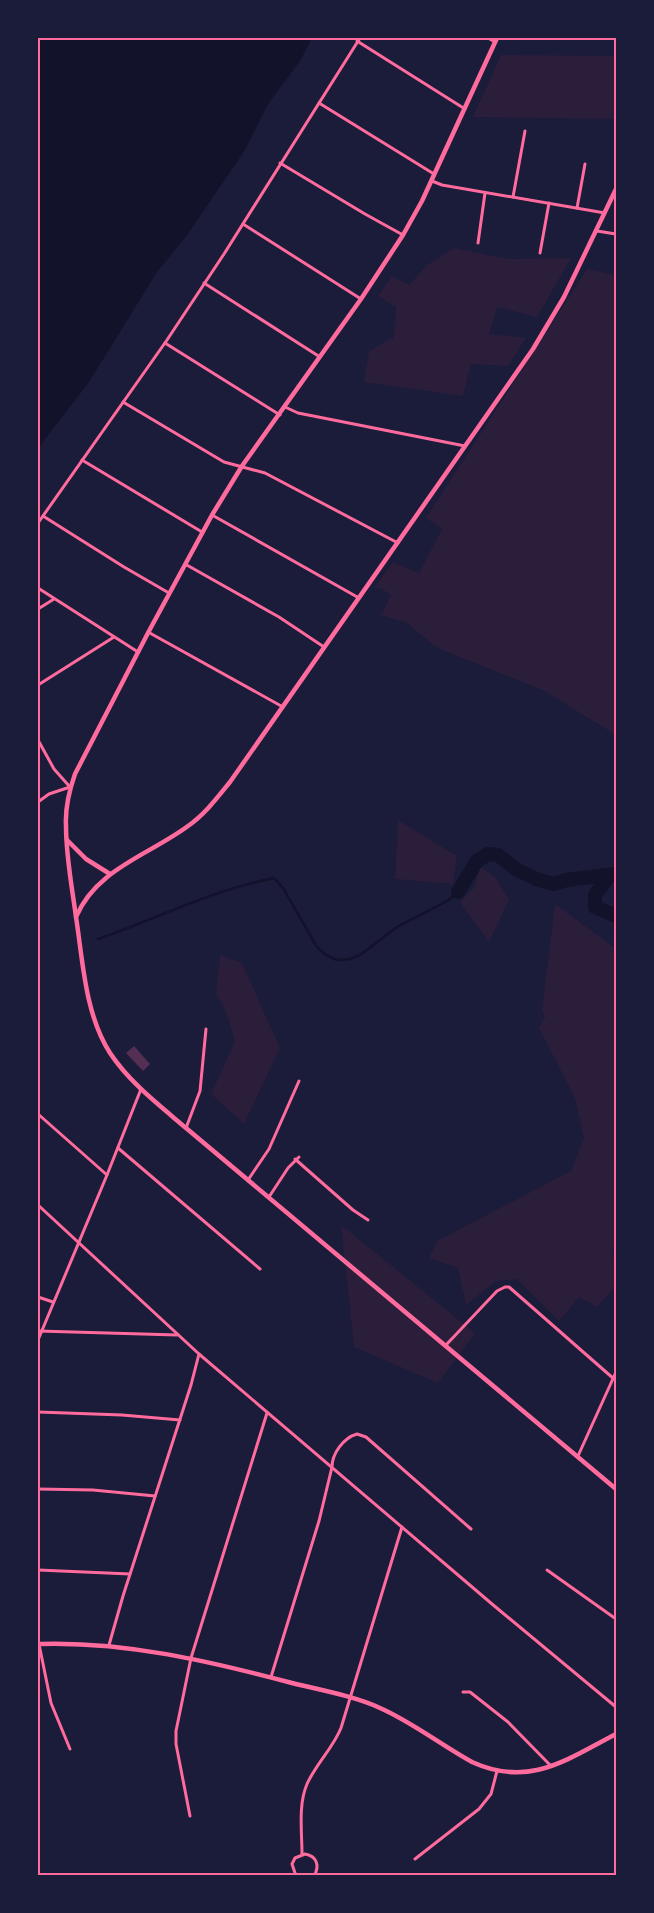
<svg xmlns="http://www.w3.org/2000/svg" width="654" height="1913" font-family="Arial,sans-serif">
<rect width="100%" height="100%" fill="#1b1b3a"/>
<g fill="#2a1e3b">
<polygon points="501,55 616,56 616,119 473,117"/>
<polygon points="454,248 507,259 571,258 537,317 497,307 489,334 526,338 508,366 471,364 463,396 364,382 369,351 394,337 396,307 378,296 392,276 409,285 427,265"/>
<polygon points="587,269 616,275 616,735 543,690 437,648 407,623 381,615 391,595 382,589 374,588 393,562 419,573 442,529 426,518"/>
<polygon points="398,820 457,856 453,884 395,879"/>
<polygon points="480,867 495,877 509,900 489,942 460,902 475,887"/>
<polygon points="555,904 616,949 616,1244 613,1248 616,1286 597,1307 579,1297 559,1321 517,1279 496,1281 466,1305 458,1268 429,1258 437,1241 571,1171 584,1138 575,1098 539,1028 545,1017 542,1011"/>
<polygon points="220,955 242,963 280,1048 244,1124 211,1094 235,1041 226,1012 216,993"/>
<polygon points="341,1225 475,1333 438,1383 354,1347"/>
</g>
<polygon fill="#12122b" points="38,38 312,38 300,61 268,104 245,150 185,238 157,272 89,382 38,448"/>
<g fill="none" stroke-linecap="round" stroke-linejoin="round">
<path stroke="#12122b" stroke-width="2.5" d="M 98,939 C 156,919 212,890 274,878 L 283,888 L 317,947 L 326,955 L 337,960 L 350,959 L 360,955 L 397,927 L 449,900 L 458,892"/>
<g stroke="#12122b" stroke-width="14">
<polyline points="609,876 595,895 595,907 616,916"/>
<polyline points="458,892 477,861 488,854 498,855 517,870 539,880 554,884 566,880 616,874"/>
</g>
</g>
<polygon fill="#542f53" points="134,1046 150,1064 143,1071 126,1053"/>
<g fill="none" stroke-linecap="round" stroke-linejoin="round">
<g stroke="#ff6b9d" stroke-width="3">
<polyline points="488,38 495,42"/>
<polyline points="357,41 465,109"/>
<polyline points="319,103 434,174"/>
<polyline points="280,163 365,214 403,235"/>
<polyline points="432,181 442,185 605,213"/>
<polyline points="513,197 525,131"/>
<polyline points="577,208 585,164"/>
<polyline points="243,224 361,299"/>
<polyline points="597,231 616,234"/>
<polyline points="478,243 485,193"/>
<polyline points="540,253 549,203"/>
<polyline points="204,283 320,357"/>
<polyline points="165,343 280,415"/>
<polyline points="123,402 224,462 265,473 398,543"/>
<polyline points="285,407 298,413 465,446"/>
<polyline points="82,460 202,532"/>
<polyline points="212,515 359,598"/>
<polyline points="43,516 124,567 169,593"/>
<polyline points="38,523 167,340 224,254 360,38"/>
<polyline points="185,564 279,617 324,647"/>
<polyline points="38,588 138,652"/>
<polyline points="38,609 54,599"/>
<polyline points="148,632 283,707"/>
<polyline points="38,685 114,637"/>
<polyline points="38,740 54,769 70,787 49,794 38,802"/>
<polyline points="38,1114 107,1175"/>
<polyline points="186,1128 200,1091 206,1029"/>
<polyline points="118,1148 260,1269"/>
<polyline points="295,1159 353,1210 368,1220"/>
<polyline points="248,1180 269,1149 299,1081"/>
<polyline points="269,1197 288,1168 299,1157"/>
<polyline points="38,1205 199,1354 191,1385 123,1596 109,1645"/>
<polyline points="38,1297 53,1302"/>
<polyline points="38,1331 177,1335"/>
<polyline points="38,1340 107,1175 141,1089"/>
<polyline points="446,1345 497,1291 505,1287 509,1287 614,1379"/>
<polyline points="199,1354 492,1604 616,1707"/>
<polyline points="38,1412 122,1415 180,1420"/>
<polyline points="578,1456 616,1372"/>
<polyline points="38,1489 93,1490 155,1496"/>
<polyline points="38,1570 130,1574"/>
<polyline points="547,1570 616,1619"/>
<polyline points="39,1644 51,1703 70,1749"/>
<path d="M 271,1677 L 319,1521 L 332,1467 C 332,1454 343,1438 357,1434 L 366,1437 L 471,1529"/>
<polyline points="463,1692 470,1692 508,1722 551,1766"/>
<polyline points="190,1816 176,1744 176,1731 191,1658 267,1413"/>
<path d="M 302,1854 C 302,1832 298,1805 307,1784 C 316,1764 333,1748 341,1728 L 402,1527"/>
<polyline points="415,1859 479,1809 491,1794 497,1771"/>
<path d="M 296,1876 L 292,1864 L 295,1858 L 305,1854 C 317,1856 320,1866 314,1876"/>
</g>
<g stroke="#ff6b9d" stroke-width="4.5">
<polyline points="67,840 86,859 110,874"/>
<path d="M 76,917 C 96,869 149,855 188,826 C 205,814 217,798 230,782 L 533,349 L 564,297 L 616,189"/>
<path d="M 38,1644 C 124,1641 209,1661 292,1683 C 320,1690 354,1696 380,1708 C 412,1722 441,1745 472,1762 C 529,1788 566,1760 616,1734"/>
</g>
<path stroke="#ff6b9d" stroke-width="4.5" d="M 497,38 L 422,201 L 403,235 L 361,299 L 242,466 L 212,515 L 149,631 L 75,774 C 69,791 65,808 66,826 C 66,857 72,887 76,917 C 83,962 85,1014 110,1053 C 130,1083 159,1105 186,1128 L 616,1489"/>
</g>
<rect width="654" height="1913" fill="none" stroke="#1b1b3a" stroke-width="78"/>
<rect x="39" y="39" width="576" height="1835" fill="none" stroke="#ff6b9d" stroke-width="2"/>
</svg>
